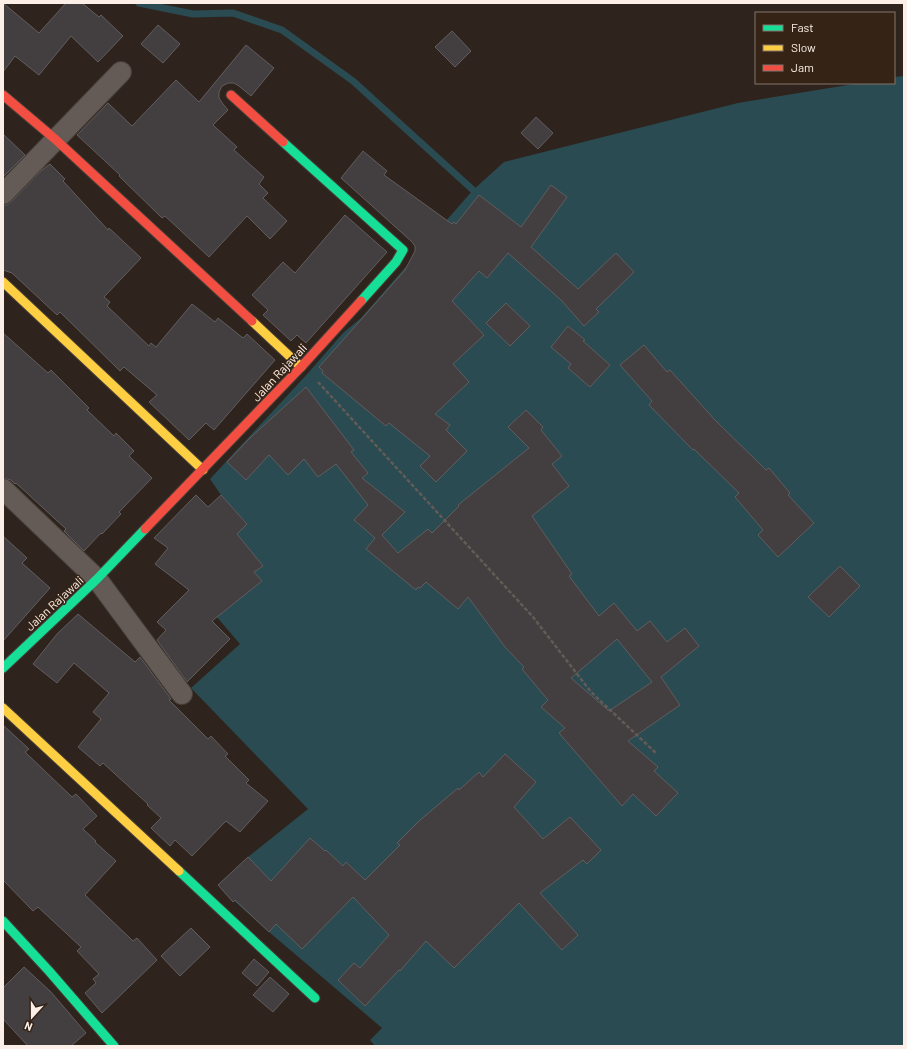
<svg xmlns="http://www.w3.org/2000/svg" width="907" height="1049" font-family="Barlow,sans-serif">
<rect width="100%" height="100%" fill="#2e241d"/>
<path fill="#294b51" d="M 904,76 L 904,1046 L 375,1046 L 370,1040 L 382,1028 L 269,932 C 252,916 234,902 218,885 L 248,857 L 308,809 L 191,688 L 240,644 L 185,580 L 247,524 L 221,495 L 210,479 L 309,372 L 343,333 L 361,318 L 473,190 L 504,162 L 738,103 L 860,83 L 894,83 L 894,77 Z"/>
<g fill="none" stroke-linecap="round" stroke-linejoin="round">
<polyline stroke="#294b51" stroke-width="7" points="139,3 193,14 233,13 282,30 353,81 473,190"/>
</g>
<g fill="#433e40" stroke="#625d5f" fill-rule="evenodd">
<polygon points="3,3 39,33 66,3 82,3 99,17 101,15 123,36 98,62 71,36 39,75 15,56 3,72"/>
<polygon points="158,25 180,44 163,63 141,44"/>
<polygon points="452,31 471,51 455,67 435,47"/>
<polygon points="246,45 274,68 251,96 239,86 234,83 228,83 222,86 219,92 219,98 223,104 228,110 213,125 237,147 234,150 264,177 259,184 268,193 263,198 287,221 270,239 247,216 209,257 165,216 162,218 119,176 120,175 77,135 108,103 132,126 176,80 199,102"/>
<polygon points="536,117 553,133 538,149 521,133"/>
<polygon points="3,134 25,155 3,177"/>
<polygon points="363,151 387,171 384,175 452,224 454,222 456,224 479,195 521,227 551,185 567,197 531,247 578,289 616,253 634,272 596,309 599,312 584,326 561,300 508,253 487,278 479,271 452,301 484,335 453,364 469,382 435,414 450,425 446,430 467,451 436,482 420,466 430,456 389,423 386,426 322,373 323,371 319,367 405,270 415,251 415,246 411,241 341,178"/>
<polygon points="50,164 65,179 63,181 108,230 109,228 141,258 104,297 110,302 107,306 149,346 151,343 156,347 192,304 215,322 218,318 243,338 247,334 275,360 214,430 206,423 189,440 149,402 157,395 124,367 120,371 60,312 57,315 12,273 3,270 3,205 7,205 11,202 42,170"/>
<polygon points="345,215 387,252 306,343 297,335 291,341 263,315 268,310 252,295 283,262 295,273"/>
<polygon points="506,303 530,326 510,346 486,323"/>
<polygon points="568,326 585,340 583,341 610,365 590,387 568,368 571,364 551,347"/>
<polygon points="3,333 48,373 51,370 89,408 87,410 114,436 116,433 134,451 129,456 152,478 119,512 121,514 102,534 101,533 84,551 64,531 66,529 16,483 15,484 11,480 3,478"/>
<polygon points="644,345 667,372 670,370 715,420 766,470 769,468 790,493 788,495 814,523 778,557 758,535 763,530 735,497 739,493 694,449 693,450 649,405 652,401 620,365"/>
<path d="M 306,387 L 354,450 L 351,452 L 368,473 L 362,478 L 405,512 L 382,535 L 398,553 L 428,529 L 432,533 L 459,506 L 458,505 L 529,448 L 508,427 L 526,410 L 543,427 L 541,430 L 562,456 L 552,464 L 569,486 L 532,516 L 572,574 L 569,576 L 599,616 L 614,603 L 637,631 L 650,621 L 667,642 L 685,628 L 699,646 L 661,677 L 680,705 L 628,741 L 658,767 L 654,771 L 678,793 L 656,816 L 633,794 L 622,806 L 559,733 L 565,728 L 541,707 L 548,700 L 522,669 L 524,667 L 505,647 L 468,597 L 458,609 L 426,582 L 420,588 L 418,587 L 416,590 L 366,549 L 375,538 L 354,520 L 368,505 L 336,464 L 318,477 L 304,459 L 288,475 L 269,455 L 246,480 L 227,462 L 250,438 ZM 617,639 L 652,682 L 609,711 L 571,678 Z"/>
<polygon points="196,495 208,507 221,495 247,524 237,534 263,566 254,572 262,581 212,621 230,639 187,682 157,640 166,630 157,622 189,590 155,564 168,548 154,538"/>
<polygon points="3,536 27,558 22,563 50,588 3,641"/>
<polygon points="840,566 860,586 829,617 808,597"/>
<polygon points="78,614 135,662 140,657 171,699 169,700 208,739 211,736 228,754 225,756 249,780 246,783 268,801 240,832 226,821 192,856 175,840 170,846 151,828 161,818 147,805 148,804 103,763 100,766 78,747 101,719 93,712 109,693 74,663 57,683 33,664 57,634"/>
<polygon points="3,725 29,749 25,752 72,797 76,794 97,816 83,829 96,841 95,842 116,861 85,895 133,941 137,938 157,960 102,1013 85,993 96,983 93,979 99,974 77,951 81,947 38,907 33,911 3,880"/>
<polygon points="505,754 536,782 514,807 543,839 570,817 601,850 587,864 583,860 540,893 578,935 562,950 519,903 454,968 426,941 400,971 399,970 365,1006 338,980 354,963 360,968 389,935 353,897 302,949 276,924 269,932 235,900 233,902 218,885 248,857 271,881 310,838 325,851 326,850 343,866 346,862 365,880 400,845 397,843 419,821 458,788 459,790 479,772 483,777"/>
<polygon points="191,928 210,947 180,976 161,956"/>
<polygon points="254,959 269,972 257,986 242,973"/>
<polygon points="24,967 51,992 86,1033 71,1046 28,1046 3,1019 3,988"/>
<polygon points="270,977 289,994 273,1012 253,995"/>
</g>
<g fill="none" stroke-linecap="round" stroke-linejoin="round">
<defs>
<g id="street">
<polyline points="3,194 121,72"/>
<polyline points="3,489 97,579 182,694"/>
</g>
<g id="fast">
<polyline points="283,142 403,250 396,262 361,301"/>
<polyline points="3,668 97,579 145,529"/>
<polyline points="179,871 315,998"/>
<polyline points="3,921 49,971 114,1046"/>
</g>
<g id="slow">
<polyline points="3,282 203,470"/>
<polyline points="252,321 301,367"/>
<polyline points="3,708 179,871"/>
</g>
<g id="jam">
<polyline points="3,95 55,139 252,321"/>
<polyline points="231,95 283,142"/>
<polyline points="145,529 301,367 361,301"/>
</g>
</defs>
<use href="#street" stroke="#473f39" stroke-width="22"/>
<use href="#fast" stroke="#473f39" stroke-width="11"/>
<use href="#slow" stroke="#473f39" stroke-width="11"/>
<use href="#jam" stroke="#473f39" stroke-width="11"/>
<polyline stroke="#635b56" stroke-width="2.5" stroke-dasharray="4 2" stroke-linecap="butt" points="318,382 533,617 591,692 657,754"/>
<use href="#street" stroke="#645b56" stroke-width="20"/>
<use href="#fast" stroke="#16e098" stroke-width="9"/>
<use href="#slow" stroke="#ffcf43" stroke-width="9"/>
<use href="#jam" stroke="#f24e42" stroke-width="9"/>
</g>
<g text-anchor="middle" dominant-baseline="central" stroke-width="3" stroke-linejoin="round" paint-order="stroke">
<g font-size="12" fill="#fbefe7" stroke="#352316">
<text transform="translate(279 372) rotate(-47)">Jalan Rajawali</text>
<text transform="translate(54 603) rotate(-43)">Jalan Rajawali</text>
</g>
</g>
<rect width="907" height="1049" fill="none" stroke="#fbefe7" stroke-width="8"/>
<rect x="755" y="12" width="140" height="72" fill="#352316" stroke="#84756a"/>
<rect x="763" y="25" width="20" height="6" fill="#16e098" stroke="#84756a"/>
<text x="791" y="32" font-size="12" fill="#fbefe7">Fast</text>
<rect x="763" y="45" width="20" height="6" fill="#ffcf43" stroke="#84756a"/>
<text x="791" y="52" font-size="12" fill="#fbefe7">Slow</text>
<rect x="763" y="65" width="20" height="6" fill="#f24e42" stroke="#84756a"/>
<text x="791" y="72" font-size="12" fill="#fbefe7">Jam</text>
<g transform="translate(32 1017) rotate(201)" stroke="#352316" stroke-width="3" paint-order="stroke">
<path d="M0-3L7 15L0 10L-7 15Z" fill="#fbefe7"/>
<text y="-6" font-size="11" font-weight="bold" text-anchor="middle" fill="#fbefe7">N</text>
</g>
</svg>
